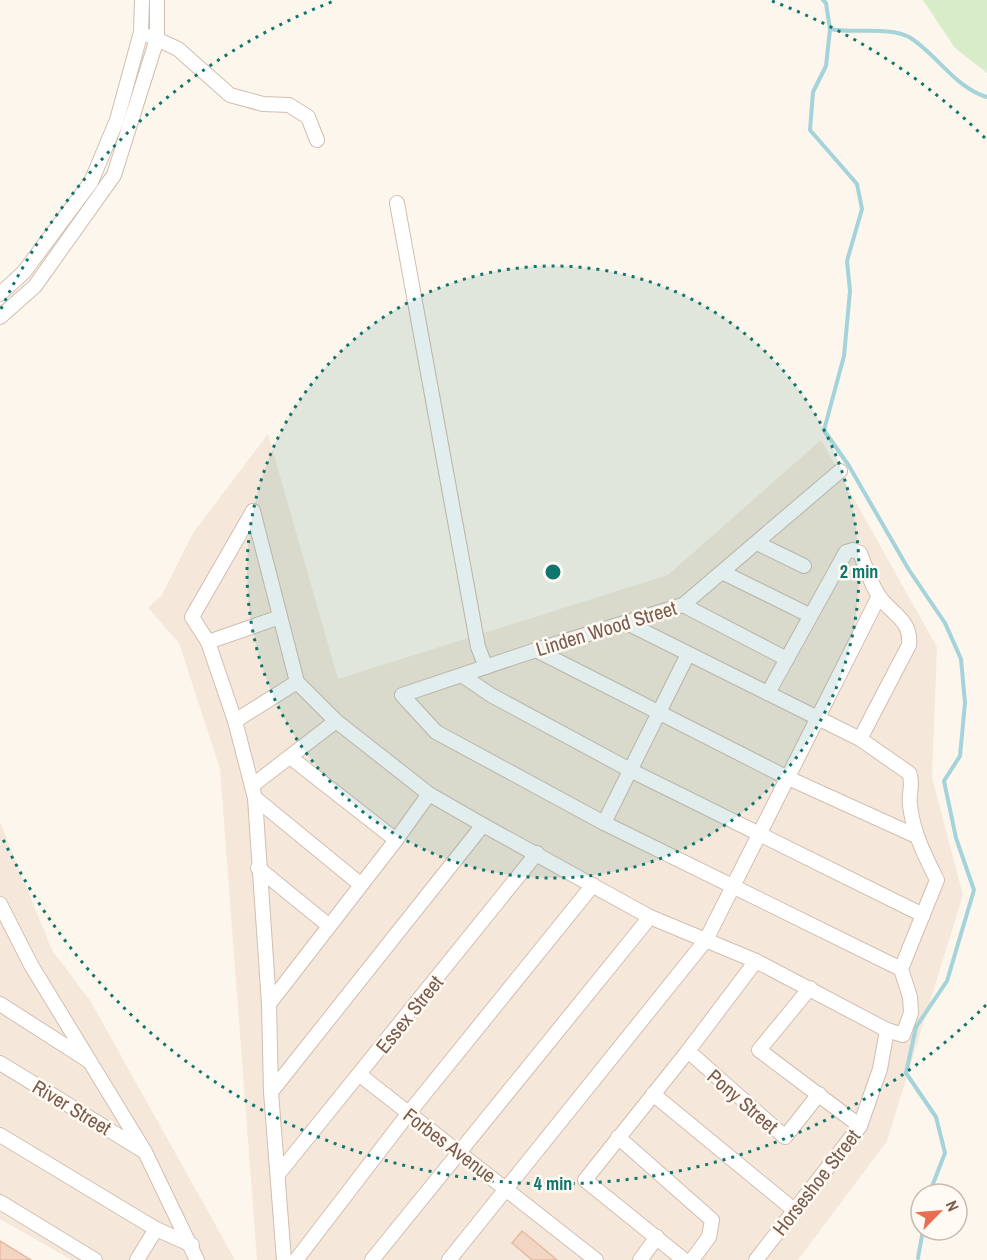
<svg xmlns="http://www.w3.org/2000/svg" width="987" height="1260" font-family="'Archivo Narrow',sans-serif">
<rect width="100%" height="100%" fill="#fdf6ec"/>
<g fill="#f5e8da">
<polygon points="268,434 338,679 668,575 821,440 937,647 932,777 963,895 887,1141 798,1260 257,1260 220,769 179,643 148,608 162,595 193,533"/>
<polygon points="0,822 52,950 91,1002 235,1260 72,1260 0,1219"/>
</g>
<polygon fill="#d8ecc9" points="923,0 987,0 987,73 955,48"/>
<g fill="none" stroke-linecap="round" stroke-linejoin="round">
<g stroke="#a5d3da" stroke-width="4">
<polyline points="823,0 826,3 830,29 826,66 813,92 810,130 857,184 862,209 847,261 850,291 844,356 824,430 849,466 909,570 945,623 961,659 965,703 960,756 944,781 956,838 974,890 947,981 916,1027 906,1073 936,1117 945,1153 929,1194"/>
<path d="M 830,29 C 852,34 889,26 909,37 C 936,53 955,88 987,97"/>
<polyline points="918,1258 923,1230"/>
</g>
</g>
<g fill="#f3d5c3" stroke="#e6bba3" stroke-width="1.5">
<polygon points="522,1231 532,1239 557,1260 532,1260 512,1243"/>
<polygon points="0,1241 31,1260 0,1260"/>
</g>
<g fill="none" stroke-linecap="round" stroke-linejoin="round">
<defs>
<g id="minor">
<polyline points="150,36 178,49 230,95 263,104 289,105 308,117 317,140"/>
<polyline points="397,203 478,647 486,667"/>
<polyline points="0,294 24,272 91,182 117,120 141,32 142,0"/>
<polyline points="0,317 35,286 114,175 157,39 157,0"/>
<polyline points="840,471 683,605 536,650 402,695 436,732 604,823 901,969"/>
<path d="M 253,511 L 297,682 L 336,721 L 429,794 L 483,825 L 650,917 L 756,961 L 887,1030 L 903,1035 L 911,1013 L 910,997 L 901,969 L 937,880 C 925,856 913,833 910,805 C 908,794 914,784 909,773 L 860,739 L 627,623"/>
<polyline points="253,511 192,617 208,642 235,721 255,798 269,1004 271,1092 284,1260"/>
<polyline points="757,543 804,566"/>
<polyline points="724,573 809,615"/>
<polyline points="683,605 787,659"/>
<polyline points="208,642 280,617"/>
<polyline points="536,650 786,777 916,836"/>
<polyline points="463,676 491,695 630,770 923,915"/>
<path d="M 768,693 L 846,552 L 853,550 L 860,553 C 865,566 870,581 877,593 C 889,614 912,618 909,645 L 860,739"/>
<polyline points="235,721 297,682"/>
<polyline points="290,757 396,840"/>
<polyline points="253,785 336,721"/>
<polyline points="255,798 360,884"/>
<polyline points="604,823 688,654"/>
<polyline points="258,868 328,925"/>
<polyline points="0,904 31,965 145,1152 197,1260"/>
<polyline points="810,988 759,1050 860,1126"/>
<polyline points="0,1004 89,1061"/>
<polyline points="269,1004 396,840 429,794"/>
<polyline points="688,1051 785,1137 819,1094"/>
<polyline points="0,1063 142,1150"/>
<polyline points="360,1075 596,1260"/>
<polyline points="271,1092 483,825"/>
<polyline points="653,1094 794,1210"/>
<polyline points="0,1135 156,1229 192,1245"/>
<polyline points="618,1137 712,1220 709,1237 692,1260"/>
<polyline points="279,1173 537,853"/>
<polyline points="0,1202 95,1260"/>
<polyline points="137,1260 156,1229"/>
<polyline points="296,1260 408,1114 593,885"/>
<polyline points="372,1260 650,917"/>
<polyline points="449,1260 706,940 879,596"/>
<polyline points="640,1260 657,1237"/>
<polyline points="684,1260 585,1180 688,1051 756,961"/>
<polyline points="756,1260 860,1126 880,1069 887,1030"/>
</g>
</defs>
<use href="#minor" stroke="#d1beb0" stroke-width="16"/>
<use href="#minor" stroke="#fff" stroke-width="14"/>
</g>
<circle cx="553" cy="572" r="306" fill="#0f766e" fill-opacity=".12"/>
<g fill="none" stroke="#0f766e" stroke-width="3" stroke-dasharray="3 6">
<circle cx="553" cy="572" r="306"/>
<path d="M986 1005A612 612 0 0 1 1 835M1 309A612 612 0 0 1 334 1M772 1A612 612 0 0 1 986 139"/>
</g>
<g text-anchor="middle" dominant-baseline="central" stroke-width="5" stroke-linejoin="round" paint-order="stroke">
<g font-size="20" fill="#7a5c4d" stroke="#fffaf3">
<text transform="translate(606 628) rotate(-17)">Linden Wood Street</text>
<text transform="translate(409 1014) rotate(-51)">Essex Street</text>
<text transform="translate(743 1101) rotate(41)">Pony Street</text>
<text transform="translate(72 1107) rotate(31)">River Street</text>
<text transform="translate(450 1145) rotate(37)">Forbes Avenue</text>
<text transform="translate(816 1182) rotate(-52)">Horseshoe Street</text>
</g>
</g>
<circle cx="553" cy="572" r="9" fill="#0f766e" stroke="#fffaf3" stroke-width="3"/>
<g font-size="18" text-anchor="middle" font-weight="bold" fill="#0f766e" stroke="#fffaf3" stroke-width="5" stroke-linejoin="round" paint-order="stroke">
<text x="859" y="578">2 min</text>
<text x="553" y="1190">4 min</text>
</g>
<g transform="translate(939 1212) rotate(65)"><circle r="28" fill="#fffaf3" stroke="#cabbb1" stroke-width="1.5"/>
<path d="M0-4.5L10 22L0 15L-10 22Z" fill="#e76f51"/>
<text y="-9" font-size="16" font-weight="bold" text-anchor="middle" fill="#7a5c4d">N</text>
</g>
</svg>
